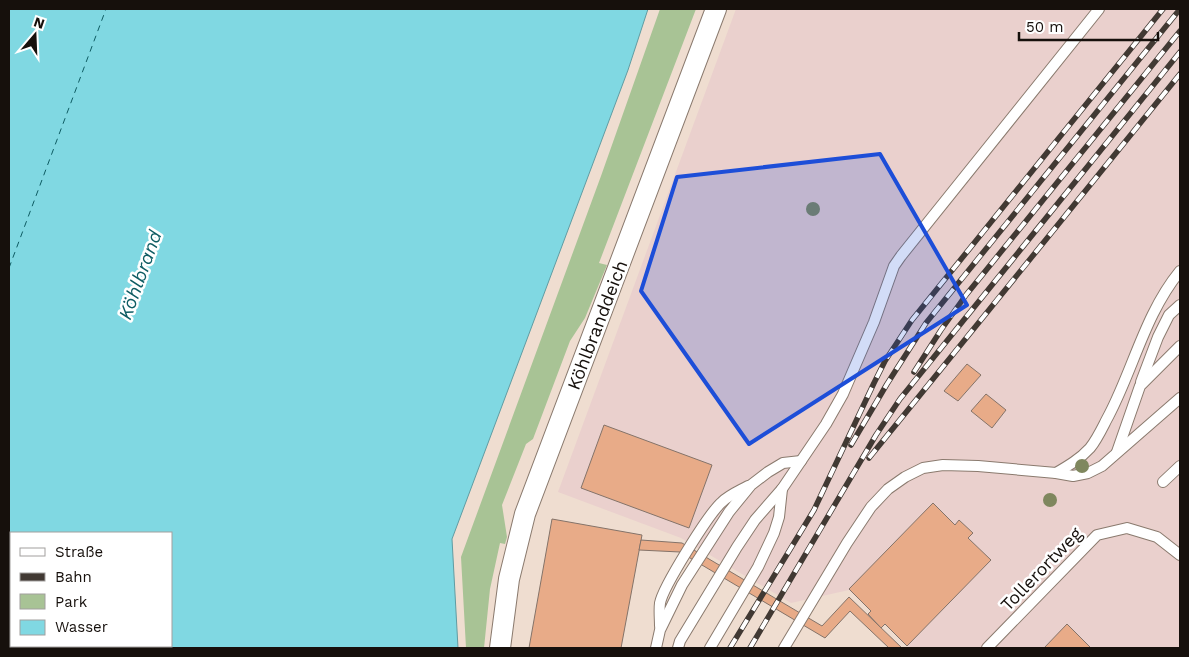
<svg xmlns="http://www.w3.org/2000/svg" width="1189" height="657" font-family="'Work Sans',sans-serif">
<rect width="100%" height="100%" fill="#efddd0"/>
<polygon fill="#ead0cd" points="736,9 1180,9 1180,648 910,648 885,624 881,628 868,614 871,611 849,590 791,603 681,538 558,492"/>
<polygon fill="#a8c395" points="660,9 696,9 599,263 607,265 585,318 570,341 533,439 526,444 502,505 507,537 505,544 500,543 490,589 484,648 466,648 461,557 601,176"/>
<path fill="#80d8e2" stroke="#609ca2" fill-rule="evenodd" d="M 9,9 L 648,9 L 628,70 L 452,539 L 458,648 L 9,648 ZM 11,533 L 171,533 L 171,646 L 11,646 Z"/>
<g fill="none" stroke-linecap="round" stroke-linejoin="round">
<polyline stroke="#0e5c63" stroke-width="1" stroke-dasharray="6 5" stroke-linecap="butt" points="9,268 106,9"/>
</g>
<g fill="#e8ab88" stroke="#847369">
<polygon points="967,364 981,375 958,401 944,391"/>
<polygon points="986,394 1006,410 992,428 971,411"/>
<polygon points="604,425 712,465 689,528 581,488"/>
<polygon points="933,503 955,525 959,520 973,533 968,538 991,560 907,646 885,624 881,628 868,614 871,611 849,589"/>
<polygon points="552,519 642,535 621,648 529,648"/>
<polygon points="641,540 682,543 822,626 849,597 902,648 889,648 850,611 825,638 680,552 639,550"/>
<polygon points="1067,624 1091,648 1044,648"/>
</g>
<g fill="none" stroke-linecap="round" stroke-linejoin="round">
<defs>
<g id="lane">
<polyline points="1141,382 1158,337 1169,315 1180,305"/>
<polyline points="1117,452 1140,386 1180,346"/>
<path d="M 1056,473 C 1068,466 1080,459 1090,448 C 1098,438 1103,426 1109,415 C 1134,367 1145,314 1180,271"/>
<polyline points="1163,482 1180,466"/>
<path d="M 660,626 C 660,619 659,610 660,603 C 663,587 709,513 722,502 C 729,495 739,491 748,486"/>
<polyline points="656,648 660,630 682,585 729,512 751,485 768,472 783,463 801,461"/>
<polyline points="678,648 680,641 737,547 755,520 782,489 826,424 843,394 874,322 894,266 901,256 1099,9"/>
<polyline points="710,648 758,567 774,533 779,517 782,489"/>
<polyline points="784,648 847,543 871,507 888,489 905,477 923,468 943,465 978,466 1056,473 1073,476 1088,473 1102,466 1180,398"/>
<polyline points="987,648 1097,535 1127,528 1157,537 1180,555"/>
</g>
<polyline id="street" points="500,648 509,579 525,514 716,9"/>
</defs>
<use href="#lane" stroke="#8a7a6e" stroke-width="12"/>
<use href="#street" stroke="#8a7a6e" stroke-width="22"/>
<use href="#lane" stroke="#fff" stroke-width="10"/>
<use href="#street" stroke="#fff" stroke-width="20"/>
<defs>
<g id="rail">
<polyline points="914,372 941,330 966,295 1180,31"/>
<polyline points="851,445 887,384 926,323 1180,9"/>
<polyline points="869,458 1180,74"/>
<polyline points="730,648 814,510 874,383 885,361 912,320 1163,9"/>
<polyline points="750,648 876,435 900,399 1180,52"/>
</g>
</defs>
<use href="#rail" stroke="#413933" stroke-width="5.5"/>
<use href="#rail" stroke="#fff" stroke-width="4" stroke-dasharray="11" stroke-linecap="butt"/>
</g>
<g fill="#7f875e">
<circle cx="813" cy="209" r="7"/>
<circle cx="1082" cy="466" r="7"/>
<circle cx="1050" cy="500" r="7"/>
</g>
<path fill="#1d4ed8" fill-opacity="0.2" stroke="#1d4ed8" stroke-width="4" stroke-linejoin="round" d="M 880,154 L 967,305 L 749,444 L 641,291 L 677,177 Z"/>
<g text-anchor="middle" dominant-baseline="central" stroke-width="5" stroke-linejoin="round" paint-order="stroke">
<g font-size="18" fill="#16100c" stroke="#fff">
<text transform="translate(597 325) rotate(-69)">Köhlbranddeich</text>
<text transform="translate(1041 569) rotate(-46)">Tollerortweg</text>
</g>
<g font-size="19" font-style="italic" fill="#0e5c63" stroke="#fff">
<text transform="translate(140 275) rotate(-70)">Köhlbrand</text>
</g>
</g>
<rect width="1189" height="657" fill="none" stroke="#16100c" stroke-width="20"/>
<rect x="10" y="532" width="162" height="115" fill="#ffffff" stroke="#a29f9e"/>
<rect x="20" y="548" width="25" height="8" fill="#ffffff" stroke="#a29f9e"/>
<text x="55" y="557" font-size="15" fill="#16100c">Straße</text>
<rect x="20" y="573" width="25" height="8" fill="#413933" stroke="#a29f9e"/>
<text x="55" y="582" font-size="15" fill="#16100c">Bahn</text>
<rect x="20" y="594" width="25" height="15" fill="#a8c395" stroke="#a29f9e"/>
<text x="55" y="607" font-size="15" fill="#16100c">Park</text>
<rect x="20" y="620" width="25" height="15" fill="#80d8e2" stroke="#a29f9e"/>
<text x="55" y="632" font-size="15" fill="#16100c">Wasser</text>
<g transform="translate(35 35) rotate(19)" stroke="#ffffff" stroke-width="4" paint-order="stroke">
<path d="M0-4L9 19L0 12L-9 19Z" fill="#16100c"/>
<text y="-8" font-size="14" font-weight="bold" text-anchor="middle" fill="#16100c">N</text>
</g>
<path d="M1019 32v8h139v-8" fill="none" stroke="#16100c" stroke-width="2.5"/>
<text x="1026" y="32" font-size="15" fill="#16100c" stroke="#ffffff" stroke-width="4" paint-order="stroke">50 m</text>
</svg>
